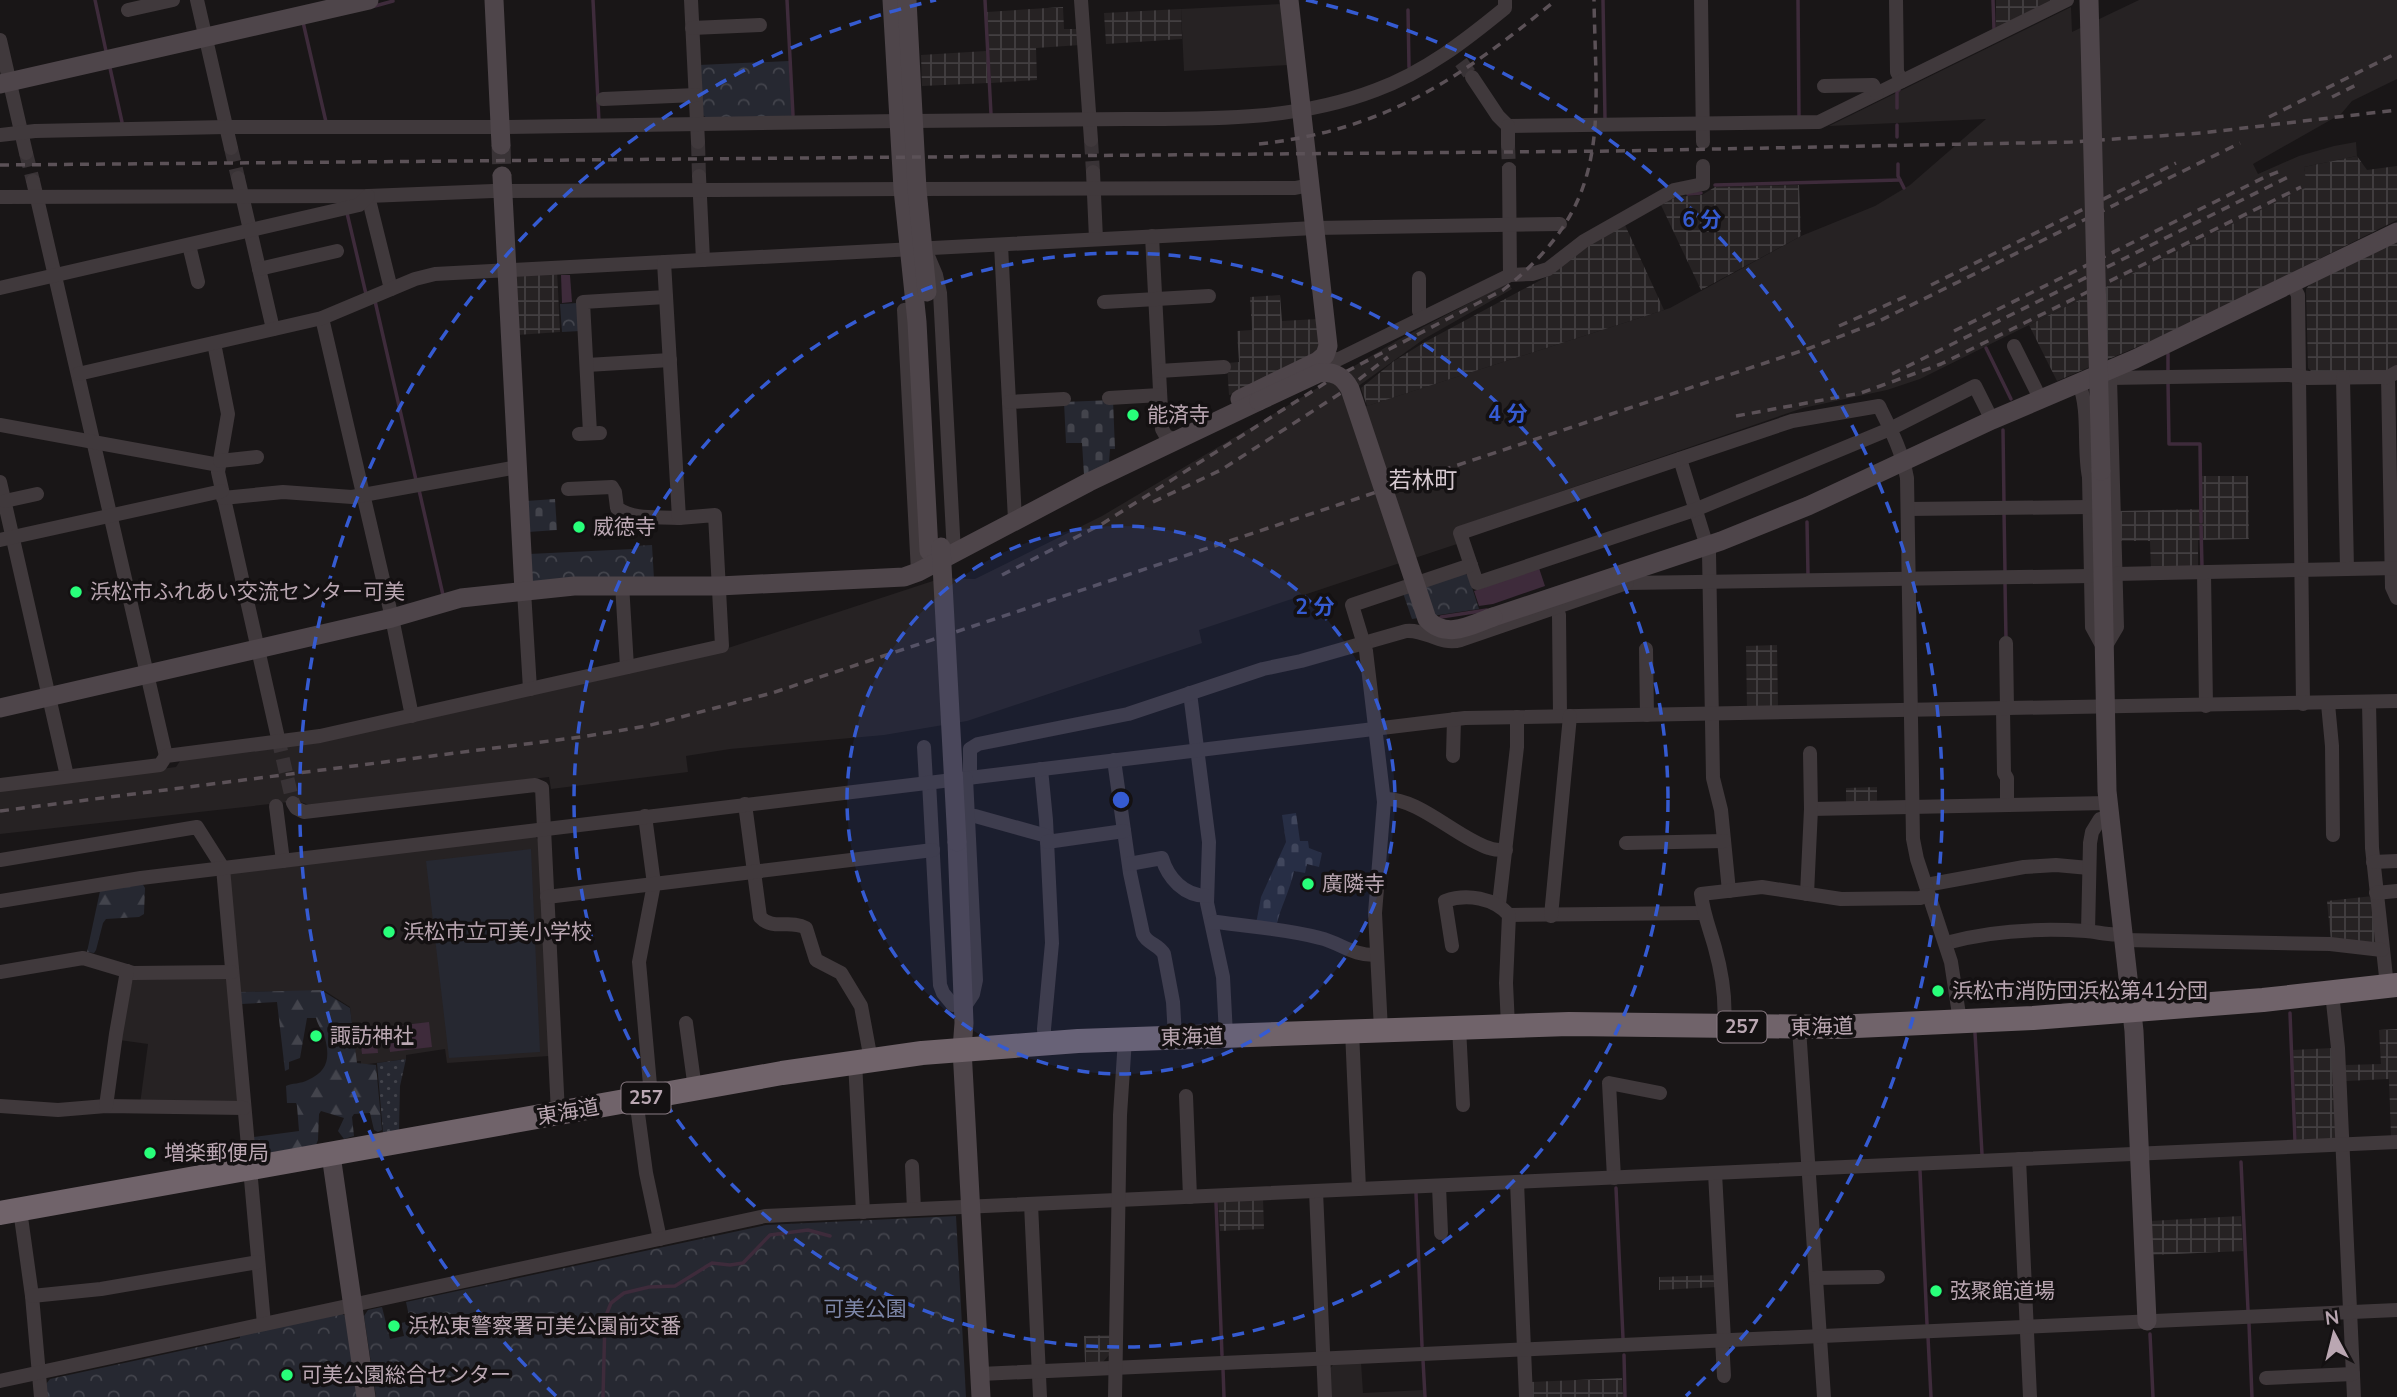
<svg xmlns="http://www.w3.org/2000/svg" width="2397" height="1397" font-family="'Nunito Sans','Noto Sans JP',sans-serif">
<defs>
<pattern id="industrial-grid" width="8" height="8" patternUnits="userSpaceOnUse" patternTransform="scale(1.75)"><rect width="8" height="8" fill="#262223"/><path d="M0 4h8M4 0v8" fill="none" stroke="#433f41"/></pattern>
<pattern id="forest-firs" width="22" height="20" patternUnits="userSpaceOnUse" patternTransform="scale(1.75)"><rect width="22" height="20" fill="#262831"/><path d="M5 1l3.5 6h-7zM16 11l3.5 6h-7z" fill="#43444c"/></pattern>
<pattern id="cemetery-stones" width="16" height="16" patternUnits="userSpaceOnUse" patternTransform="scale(1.75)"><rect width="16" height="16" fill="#262831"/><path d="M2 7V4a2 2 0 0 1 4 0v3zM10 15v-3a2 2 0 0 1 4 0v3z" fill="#43444c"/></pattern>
<pattern id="park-crowns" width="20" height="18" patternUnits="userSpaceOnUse" patternTransform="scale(1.75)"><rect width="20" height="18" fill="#262831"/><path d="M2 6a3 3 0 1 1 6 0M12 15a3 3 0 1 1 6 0" fill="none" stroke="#43444c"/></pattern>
<pattern id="garden-dots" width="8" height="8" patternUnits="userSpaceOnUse" patternTransform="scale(1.75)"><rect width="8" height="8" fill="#262831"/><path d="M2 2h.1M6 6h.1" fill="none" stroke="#43444c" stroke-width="1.8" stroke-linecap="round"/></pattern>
</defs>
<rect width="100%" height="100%" fill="#191617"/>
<g fill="#262223">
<polygon points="2139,0 2397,0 2397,79 2352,101 2341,114 2253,164 2258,174 2299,156 2334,146 2356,142 2357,156 2304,167 2308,187 1920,379 1887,390 1803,408 1455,528 1460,543 1199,630 1202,643 967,721 884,735 730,749 686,756 688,772 551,789 549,777 309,805 298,801 0,834 0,789 176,767 182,758 728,648 942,578 975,579 1102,516 1398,340 1508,283 1512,289 1424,339 1346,395 1351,411 1670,308 1801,236 1875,206 1910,185 1986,119 1829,126 2071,7 2072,32"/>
<polygon points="1282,4 1289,65 1184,71 1181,9"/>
<polygon points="532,834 539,840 549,1056 447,1063 445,1049 406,1055 406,1059 361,1065 361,1061 356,1061 350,1007 325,991 240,992 229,873"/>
<polygon points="225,976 229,979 240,1105 140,1104 148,1044 119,1040 133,977"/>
<polygon points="1361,1362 1363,1393 1423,1390 1423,1397 1331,1397 1330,1368 1335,1363"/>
</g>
<g fill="url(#industrial-grid)">
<polygon points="1996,0 2053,0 1996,28"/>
<polygon points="1063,7 1064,29 1079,29 1080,45 1036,48 1037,80 991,83 987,12"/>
<polygon points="1181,9 1182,39 1106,44 1104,13"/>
<polygon points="986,51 988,83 922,86 921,55"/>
<polygon points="2357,156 2367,170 2397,166 2397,220 2177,330 2057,381 2029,325 2307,187 2304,167"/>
<polygon points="1799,185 1801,236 1701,290 1661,205 1676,197 1702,195 1715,187"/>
<polygon points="1625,225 1664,310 1367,406 1361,388 1394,361 1425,342 1550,275 1588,246"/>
<polygon points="2397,242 2397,366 2387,372 2313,373 2308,368 2306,289 2310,284"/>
<polygon points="557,270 560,332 517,335 516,272"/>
<polygon points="1280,295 1282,321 1318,319 1319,351 1234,394 1229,395 1227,363 1239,362 1237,331 1252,330 1250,297"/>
<polygon points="2202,476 2248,476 2249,539 2198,540 2198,569 2151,570 2150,541 2119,541 2119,511 2202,509"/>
<polygon points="1777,645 1778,709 1747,709 1746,646"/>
<polygon points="1877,787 1877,806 1846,806 1846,788"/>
<polygon points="2373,896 2377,945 2331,941 2327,901"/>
<polygon points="2397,1029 2397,1137 2391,1137 2389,1079 2346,1081 2346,1065 2381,1064 2379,1030"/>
<polygon points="2332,1048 2336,1139 2297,1141 2293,1050"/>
<polygon points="1263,1199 1264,1229 1220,1231 1218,1201"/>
<polygon points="2241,1216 2243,1251 2152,1255 2150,1221"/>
<polygon points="1716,1275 1717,1287 1659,1290 1659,1277"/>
<polygon points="1110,1335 1109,1355 1103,1362 1085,1362 1084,1336"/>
<polygon points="1622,1378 1623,1397 1531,1397 1531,1382"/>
</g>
<polygon fill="#262831" points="531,849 540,1052 449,1058 426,861"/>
<g fill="url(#forest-firs)">
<polygon points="142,883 145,888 144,914 139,917 106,919 103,923 96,950 94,953 87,952 100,891"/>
<path d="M 321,990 L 350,1008 L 357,1063 L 376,1065 L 382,1130 L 378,1132 L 374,1130 L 370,1113 L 354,1114 L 352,1117 L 354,1136 L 344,1139 L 338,1131 L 344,1118 L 321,1111 L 319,1114 L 318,1140 L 316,1145 L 255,1155 L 252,1140 L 254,1137 L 299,1131 L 297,1106 L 296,1103 L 287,1103 L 286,1086 C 292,1083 301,1084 308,1080 C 328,1071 330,1058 325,1038 C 323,1031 318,1026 316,1018 L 307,1018 L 300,1058 L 289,1062 L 289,1069 L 285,1071 L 277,1002 L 241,1004 L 240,992 Z"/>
</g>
<g fill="url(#cemetery-stones)">
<polygon points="1113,400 1115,449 1110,449 1109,463 1084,475 1082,443 1066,443 1064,402"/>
<polygon points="555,499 557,530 528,532 526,501"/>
<path d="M 1296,813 L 1300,841 L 1308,841 L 1309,848 L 1322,853 L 1319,867 L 1307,864 L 1305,873 L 1294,871 C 1290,891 1280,908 1276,927 L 1256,924 L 1261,897 L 1286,842 L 1282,815 Z"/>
</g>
<g fill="url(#park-crowns)">
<polygon points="789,61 792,117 706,118 702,114 699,65"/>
<polygon points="578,303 580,331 562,332 560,304"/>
<polygon points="652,545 654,579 535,584 530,580 529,554 633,549 634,546"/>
<polygon points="1463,573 1468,575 1479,609 1412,619 1403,593"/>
<polygon points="956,1216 966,1397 376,1397 364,1316 368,1310 382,1307 390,1339 404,1336 401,1323 410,1321 406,1302 766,1225"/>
<polygon points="341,1313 348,1318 360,1397 47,1397 46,1384 50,1379 240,1338 240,1335"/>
</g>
<polygon fill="url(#garden-dots)" points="406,1059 400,1086 399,1131 383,1133 377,1063"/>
<g fill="#3e2b3b">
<polygon points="561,275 570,275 572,302 562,303"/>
<polygon points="1539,568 1545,586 1493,604 1479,606 1474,591"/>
<polygon points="429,1022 432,1047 390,1052 387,1027"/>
<polygon points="376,1028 378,1053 362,1054 359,1029"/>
</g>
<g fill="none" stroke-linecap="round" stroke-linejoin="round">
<g stroke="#3e2b3b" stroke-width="3.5">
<polyline points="95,0 106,51"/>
<polyline points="593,0 599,122"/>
<polyline points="787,0 793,115"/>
<polyline points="985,0 991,114"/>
<polyline points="1603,0 1605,119"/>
<polyline points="1798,0 1799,118"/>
<polyline points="1993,0 1994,29"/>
<polyline points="375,6 393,1"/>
<polyline points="1408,10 1409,67"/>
<polyline points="303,22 326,122"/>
<polyline points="110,68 122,122"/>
<polyline points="1897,108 1897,91 1899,90"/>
<polyline points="1897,125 1897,137"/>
<polyline points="1898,164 1898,176 1904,188"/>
<polyline points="1715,185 1900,180"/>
<polyline points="1688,194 1701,193"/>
<polyline points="347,213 366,294"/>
<polyline points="375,301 416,480"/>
<polyline points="1986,348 2011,399"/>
<polyline points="2168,354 2168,373"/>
<polyline points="2168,381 2169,444 2200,444 2201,522"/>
<polyline points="2003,430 2004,504"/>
<polyline points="419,490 443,595"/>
<polyline points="2004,512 2005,572"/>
<polyline points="1807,522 1808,575"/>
<polyline points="2201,526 2202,567"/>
<polyline points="2005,583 2006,639"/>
<polyline points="1441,617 1487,610"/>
<polyline points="2290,1013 2295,1141"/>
<polyline points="1975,1033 1982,1154"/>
<polyline points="2241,1162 2248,1310"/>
<polyline points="1920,1171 1927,1324"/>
<polyline points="1616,1188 1623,1338"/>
<polyline points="1416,1193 1422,1346"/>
<polyline points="1216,1202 1222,1355"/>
<polyline points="2249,1324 2252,1397"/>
<polyline points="2150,1334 2153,1397"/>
<polyline points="1928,1337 1931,1397"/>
<polyline points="1624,1355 1625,1397"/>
<polyline points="1423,1360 1425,1397"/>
<polyline points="1223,1369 1224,1397"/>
<polyline points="603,1397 605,1318 611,1303 624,1293 649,1287 675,1286 712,1263 730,1265 743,1263 770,1235 808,1230 830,1236"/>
</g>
<g stroke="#393336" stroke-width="14" stroke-dasharray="14 7" stroke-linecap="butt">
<polyline points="1461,62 1472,77"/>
<polyline points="1091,140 1093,172"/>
<polyline points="698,142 699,176"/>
<polyline points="1508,145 1509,169"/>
<polyline points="231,148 238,178"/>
<polyline points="26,153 33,181"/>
<polyline points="278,738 293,803"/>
</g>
<polyline stroke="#393336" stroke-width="19" stroke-dasharray="19 10" stroke-linecap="butt" points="501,145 502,176"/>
<g stroke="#40393c" stroke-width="14">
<polyline points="197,0 231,148"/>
<polyline points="691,0 698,142"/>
<polyline points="1081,0 1091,140"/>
<polyline points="1701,0 1703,142"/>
<polyline points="1896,0 1897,72 1902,81"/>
<polyline points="128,10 173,0"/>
<polyline points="692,28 760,25"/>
<polyline points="0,40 26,153"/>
<polyline points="1472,77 1498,116 1508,126 1819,122 2067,0"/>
<polyline points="1824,86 1873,85 1877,93"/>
<polyline points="603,99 696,95"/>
<path d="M 913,121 C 984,120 1054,120 1125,119 C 1211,119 1295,121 1376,90 C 1425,72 1466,40 1505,8 L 1505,0"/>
<polyline points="1508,126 1508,145"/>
<polyline points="0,135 35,131 226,127 500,127 899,121"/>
<polyline points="1093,172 1096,239"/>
<polyline points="699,176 703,260"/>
<polyline points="238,178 273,329"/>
<polyline points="33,181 166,756"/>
<polyline points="917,189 1295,188 1310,185"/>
<polyline points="368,196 391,289"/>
<polyline points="0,197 368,196 493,191 903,189"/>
<polyline points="1152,236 1162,429 1166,436 1174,439"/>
<polyline points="189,245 198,282"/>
<polyline points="1001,245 1015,520"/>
<polyline points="928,256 936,275 940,293 954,553"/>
<polyline points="259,269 337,251"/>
<polyline points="1510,275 1532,274 1548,269 1584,241 1674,190 1703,184 1703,166"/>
<polyline points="1419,278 1419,311 1422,318"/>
<polyline points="2291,282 2298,295 2303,704"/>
<polyline points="0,288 359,205 368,196"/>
<polyline points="1104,302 1209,296"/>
<polyline points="916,309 904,310 918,572"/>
<polyline points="322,318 392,618 412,716"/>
<polyline points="214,343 228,414 218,472 278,738"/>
<polyline points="2014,346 2041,400"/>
<polyline points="1325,355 1337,360 1510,275 1509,169"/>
<polyline points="587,365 670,360"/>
<polyline points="1159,371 1224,367"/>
<polyline points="78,374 322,318 415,279 435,274 1315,228 1560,224"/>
<polyline points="2388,377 2392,587 2397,598"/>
<polyline points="2110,378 2290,375 2308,378 2388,377 2397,372"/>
<polyline points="2343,378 2347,569"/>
<path d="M 2079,384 C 2090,410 2083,448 2089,477 L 2092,627 L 2104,649 L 2117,627 L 2110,378 L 2108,372"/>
<polyline points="1109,398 1160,395"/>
<polyline points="1009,402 1064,399"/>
<polyline points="0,425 219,465"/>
<polyline points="590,433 583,302 666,297"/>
<polyline points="579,434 600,433"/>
<polyline points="1680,459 1709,553 1713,778 1721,810 1729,891"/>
<polyline points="220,461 257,457"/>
<polyline points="0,482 67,776"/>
<path d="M 568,489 L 612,487 L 615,492 L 617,508 C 636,521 658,516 679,518"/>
<polyline points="223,498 283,492 352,497 517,467"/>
<polyline points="5,501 37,494"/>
<polyline points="1908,509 2089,507"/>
<polyline points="0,540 222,491"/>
<polyline points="2204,573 2206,706"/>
<polyline points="2115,574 2397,568"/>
<polyline points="1627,583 2091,576"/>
<polyline points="622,584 627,667"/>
<polyline points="524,591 530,689"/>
<polyline points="1556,608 1559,615 1560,716"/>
<polyline points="2006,643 2007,709"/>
<polyline points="1646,649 1647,715"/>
<polyline points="1190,693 1209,842 1207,903 1223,977 1226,1035"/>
<polyline points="2369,703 2372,848 2387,986"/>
<polyline points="2328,704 2332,746 2333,835"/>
<polyline points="2003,709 2004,773 2007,778 2007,805"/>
<polyline points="924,747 926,782"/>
<polyline points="1453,756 1454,719"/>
<path d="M 1114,760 L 1130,873 L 1143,934 C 1147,944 1159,944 1164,954 L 1173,1002 L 1175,1037"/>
<polyline points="1041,769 1046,820 1052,943 1044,1029 1045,1042"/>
<path d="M 970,777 L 970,749 L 978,744 L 1128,714 L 1263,669 L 1301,661 L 1406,631 C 1426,629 1440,646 1461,640 L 1627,583 L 1623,573"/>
<polyline points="929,782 940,985 943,993 953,1005"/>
<polyline points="0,785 160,765 166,756 320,736 722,646 715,515 679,518 664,262"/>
<path d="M 1384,799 C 1418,797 1457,838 1489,848 C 1494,850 1500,850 1506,850"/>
<polyline points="293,803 296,808 304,812 535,785 542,788 558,1113"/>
<path d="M 745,804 L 760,917 C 773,931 790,919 806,928 L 816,960 L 841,973 L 861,1006 L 871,1060"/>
<polyline points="276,806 283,861"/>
<polyline points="1811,809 2108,803"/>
<polyline points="645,816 654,884 639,962 651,1096"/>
<polyline points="968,816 975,816 1047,836"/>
<polyline points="1047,842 1124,831"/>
<polyline points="1626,843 1724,841"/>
<polyline points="0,860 197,827 223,868 264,1324"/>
<polyline points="2373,862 2397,861"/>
<path d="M 1129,864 L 1162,858 C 1168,878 1184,896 1207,896"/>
<polyline points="1926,885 2024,867 2056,865 2089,868"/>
<polyline points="2376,893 2397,891"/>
<polyline points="1807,894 1811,809 1810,753"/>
<polyline points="547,897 933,850"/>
<polyline points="0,901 141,878 1465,718 2397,701"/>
<polyline points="1499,904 1517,747 1517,717"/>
<polyline points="1509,915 1703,913"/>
<polyline points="1551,916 1570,716"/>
<path d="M 1212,923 L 1217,922 C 1251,927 1287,929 1320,938 C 1341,943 1352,956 1377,955"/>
<polyline points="2088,931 2090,843 2092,832 2100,819 2109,818"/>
<polyline points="2124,940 2330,944 2382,950"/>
<path d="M 1946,943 C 1992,930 2038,928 2086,931 C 2099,932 2110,936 2123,934"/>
<path d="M 1452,946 L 1445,901 C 1467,893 1494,898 1509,915 L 1506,983 L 1508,1026"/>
<polyline points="0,972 83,958 133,973 232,972"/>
<polyline points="2332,993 2338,1048 2354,1397"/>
<polyline points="963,1009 973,994 976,980 966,778"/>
<path d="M 1960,1021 L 1951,962 L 1917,859 L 1913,839 L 1907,478 C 1902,451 1891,430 1879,406 L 1792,421 L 1460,533 L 1477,583 L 1697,509 L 1890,429 L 1975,386 L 1992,420"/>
<polyline points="686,1023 695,1089"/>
<path d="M 1724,1026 C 1726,1001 1722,973 1715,948 C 1710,930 1703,913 1701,894 L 1762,887 L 1841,899 L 1920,898 L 1929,895"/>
<polyline points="1459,1027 1463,1105"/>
<polyline points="1799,1028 1824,1397"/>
<polyline points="1381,1030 1375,913 1384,802 1366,651 1352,605 1471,565"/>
<polyline points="1352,1031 1359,1189"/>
<polyline points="855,1062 863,1212"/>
<polyline points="1186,1096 1190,1197"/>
<polyline points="636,1099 646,1173 660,1239"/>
<polyline points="0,1106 58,1110 106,1106 244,1108"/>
<polyline points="106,1106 116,1034 127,971"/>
<polyline points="2019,1159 2030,1397"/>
<polyline points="912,1166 914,1209"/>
<polyline points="1715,1173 1724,1340"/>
<polyline points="1614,1178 1609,1083 1660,1093"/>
<polyline points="1517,1182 1526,1397"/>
<polyline points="1439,1186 1441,1233"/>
<polyline points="1316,1191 1325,1397"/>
<polyline points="1031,1204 1040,1397"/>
<polyline points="20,1210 32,1296 41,1397"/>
<polyline points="1816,1278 1878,1277"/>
<polyline points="32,1296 101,1289 258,1262"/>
<polyline points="1722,1340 1724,1376"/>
<polyline points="980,1374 2397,1310"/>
<polyline points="2266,1378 2353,1374"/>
<polyline points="0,1381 765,1216 2397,1142"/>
<polyline points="1115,1397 1120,1115 1125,1039"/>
</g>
<g stroke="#4e454a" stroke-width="19">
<polyline points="494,0 501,145"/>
<polyline points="892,0 903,189 917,322 929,551"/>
<polyline points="907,0 917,189 927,292"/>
<polyline points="0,84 369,0"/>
<polyline points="502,176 524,591"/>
<polyline points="1240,399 1318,361 1325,355 1328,346 1289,0"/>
<polyline points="2101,471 2107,791 2134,1031 2147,1321"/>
<polyline points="1493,617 1721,541 1808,506 1992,420 2135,359 2397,232"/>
<polyline points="0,708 392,618 461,598 574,586 719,586 904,577 918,572 1089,482 1259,401"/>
<polyline points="957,842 964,1023 962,1049 981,1397"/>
<polyline points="331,1155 366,1397"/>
</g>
<polyline stroke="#70636a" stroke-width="24" points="0,1213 782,1073 922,1053 1078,1041 1569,1024 1834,1027 2033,1018 2263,1000 2397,985"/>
<g stroke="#5b5157" stroke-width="3.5" stroke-dasharray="9 7" stroke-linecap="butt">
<polyline points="2332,97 2360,83"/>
<polyline points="2269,117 2397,53"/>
<path d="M 1259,144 C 1386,130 1459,79 1556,0"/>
<polyline points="0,165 1615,151 2071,142 2202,133 2397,110"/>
<polyline points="1931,285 2176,163"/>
<polyline points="1839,326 1909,295"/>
<polyline points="1954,331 2265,177 2283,170"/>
<polyline points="1892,374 2290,176"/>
<polyline points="1736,416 1861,393 1941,364 2301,187"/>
<polyline points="1153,502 1221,470 1344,391 1388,357"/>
<path d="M 1002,575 L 1102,524 L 1330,380 L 1503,290 C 1613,203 1596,126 1594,0"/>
<polyline points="0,811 581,737 647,726 772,693 1810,348 1875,323 2240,143"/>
</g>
<g stroke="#4e454a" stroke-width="19">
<polyline points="2089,0 2101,471"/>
<path d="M 1259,401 L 1319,373 C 1334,371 1343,376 1350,389 L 1427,619 C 1446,640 1471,625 1493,617"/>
<polyline points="941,547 957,842"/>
</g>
</g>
<circle cx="1121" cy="800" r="274" fill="#355bd2" fill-opacity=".12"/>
<g fill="none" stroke="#355bd2" stroke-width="3.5" stroke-dasharray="12 9">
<circle cx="1121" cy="800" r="274"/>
<circle cx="1121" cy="800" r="547"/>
<path d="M556 1396A821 821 0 0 1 936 0M1306 0A821 821 0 0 1 1686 1396"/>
</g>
<g fill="#28ff7a" stroke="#141112" stroke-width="2.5">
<circle cx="1133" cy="415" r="7"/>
<circle cx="579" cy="527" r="7"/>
<circle cx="76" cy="592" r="7"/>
<circle cx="1308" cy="884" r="7"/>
<circle cx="389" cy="932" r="7"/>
<circle cx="1938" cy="991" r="7"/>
<circle cx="316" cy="1036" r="7"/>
<circle cx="150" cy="1153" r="7"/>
<circle cx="1936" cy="1291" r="7"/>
<circle cx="394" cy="1326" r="7"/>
<circle cx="287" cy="1375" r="7"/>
</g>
<g text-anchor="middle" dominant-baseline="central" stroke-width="7" stroke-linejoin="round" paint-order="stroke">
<g fill="#141112" stroke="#887a82" stroke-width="2">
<rect x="1717.5" y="1011.5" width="49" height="31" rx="5"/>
<rect x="621.5" y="1082.5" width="49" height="31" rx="5"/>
</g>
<g font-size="19" font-weight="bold" fill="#baa7b2">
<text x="1742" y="1027">257</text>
<text x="646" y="1098">257</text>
</g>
<g font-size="21" fill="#baa7b2" stroke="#141112" text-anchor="start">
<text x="1147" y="415">能済寺</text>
<text x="593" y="527">威徳寺</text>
<text x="90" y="592">浜松市ふれあい交流センター可美</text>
<text x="1322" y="884">廣隣寺</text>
<text x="403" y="932">浜松市立可美小学校</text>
<text x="1952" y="991">浜松市消防団浜松第41分団</text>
<text x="330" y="1036">諏訪神社</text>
<text x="164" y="1153">増楽郵便局</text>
<text x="1950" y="1291">弦聚館道場</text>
<text x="408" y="1326">浜松東警察署可美公園前交番</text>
<text x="301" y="1375">可美公園総合センター</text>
</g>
<g font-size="21" fill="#baa7b2" stroke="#141112">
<text transform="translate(1822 1027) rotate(-2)">東海道</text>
<text transform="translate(1192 1037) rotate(-2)">東海道</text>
<text transform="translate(568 1112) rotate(-10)">東海道</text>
</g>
<g font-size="21" fill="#7d86a7" stroke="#141112">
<text x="865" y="1309">可美公園</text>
</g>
<g font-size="23" fill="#d6c9d0" stroke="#141112">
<text x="1423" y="480">若林町</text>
</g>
</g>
<circle cx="1121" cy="800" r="10" fill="#355bd2" stroke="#141112" stroke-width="3.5"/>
<g font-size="21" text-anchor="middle" font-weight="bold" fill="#355bd2" stroke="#141112" stroke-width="7" stroke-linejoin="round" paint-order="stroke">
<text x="1702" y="227">6 分</text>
<text x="1508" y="421">4 分</text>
<text x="1315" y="614">2 分</text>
</g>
<g transform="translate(2334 1334) rotate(353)" stroke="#141112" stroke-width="5" paint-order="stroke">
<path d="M0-5L12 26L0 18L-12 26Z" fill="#baa7b2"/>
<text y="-10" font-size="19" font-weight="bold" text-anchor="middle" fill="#baa7b2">N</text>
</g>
</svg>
